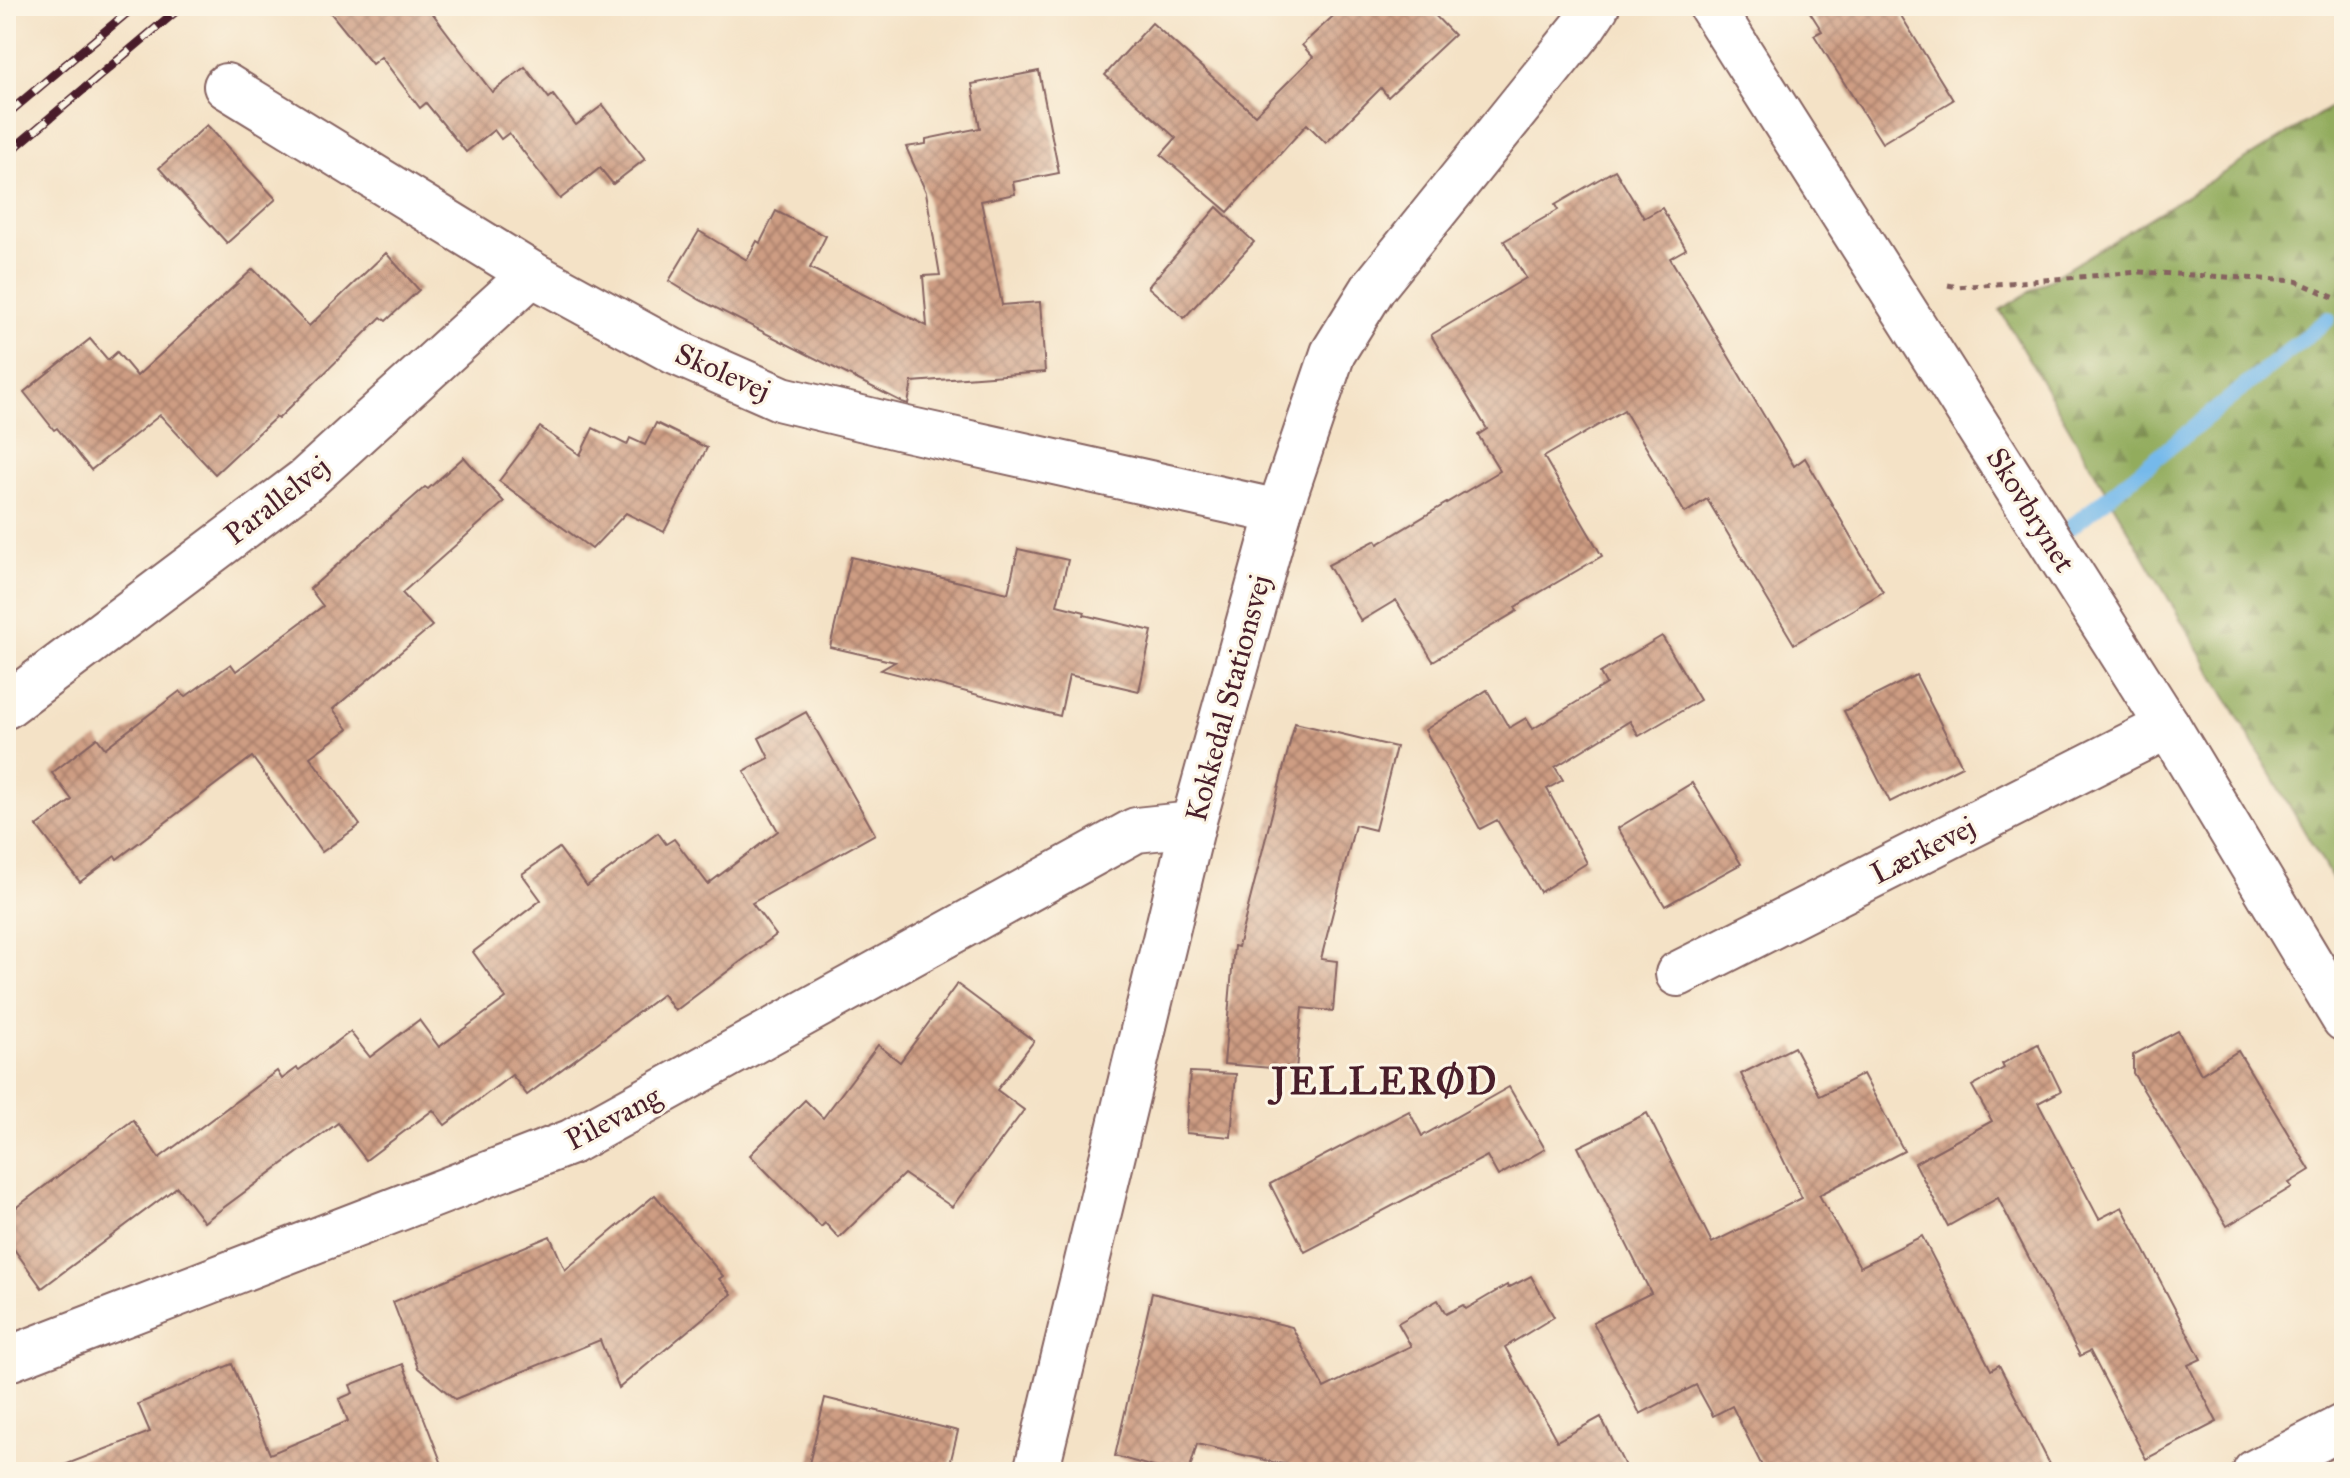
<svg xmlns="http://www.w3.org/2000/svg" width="2350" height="1478" font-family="'IM FELL Great Primer',serif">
<defs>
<pattern id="forest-firs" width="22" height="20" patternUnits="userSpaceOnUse" patternTransform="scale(2)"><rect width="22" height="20" fill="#92ac5d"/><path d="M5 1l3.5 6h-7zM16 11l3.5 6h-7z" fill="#798b4d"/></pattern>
<pattern id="building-cross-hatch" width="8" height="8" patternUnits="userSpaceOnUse" patternTransform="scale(2)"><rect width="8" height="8" fill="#ce9d83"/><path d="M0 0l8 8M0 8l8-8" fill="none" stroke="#a97f6b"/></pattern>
</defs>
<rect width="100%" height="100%" fill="#fcf5e5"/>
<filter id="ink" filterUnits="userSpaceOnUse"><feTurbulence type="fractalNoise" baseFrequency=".0125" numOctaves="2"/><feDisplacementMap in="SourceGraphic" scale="16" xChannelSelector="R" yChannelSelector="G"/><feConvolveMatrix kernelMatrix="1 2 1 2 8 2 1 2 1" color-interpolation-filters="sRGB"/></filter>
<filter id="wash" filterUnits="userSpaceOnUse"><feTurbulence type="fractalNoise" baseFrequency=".006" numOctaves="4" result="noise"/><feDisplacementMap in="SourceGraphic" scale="32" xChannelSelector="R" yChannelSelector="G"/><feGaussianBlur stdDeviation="1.8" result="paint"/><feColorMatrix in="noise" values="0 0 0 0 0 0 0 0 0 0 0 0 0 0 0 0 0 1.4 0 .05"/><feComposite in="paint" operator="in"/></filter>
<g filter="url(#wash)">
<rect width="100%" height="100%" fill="#f4e2c6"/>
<polygon fill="url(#forest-firs)" stroke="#6e6644" stroke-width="2" points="2344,99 2344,899 2000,310"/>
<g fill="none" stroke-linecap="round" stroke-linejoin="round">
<polyline stroke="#75b9eb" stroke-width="16" points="2071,527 2328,319"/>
</g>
<g id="blocks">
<g fill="url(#building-cross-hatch)">
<polygon points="325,6 427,6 492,92 525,67 549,98 553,95 576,125 603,105 645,159 613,184 600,168 560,199 509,133 501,139 494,130 466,152 426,103 420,108 381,57 372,64"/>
<polygon points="1344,6 1426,6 1454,35 1388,97 1381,88 1326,143 1307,124 1228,212 1161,155 1176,138 1105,75 1152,23 1255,115 1313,57 1302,45"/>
<polygon points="1806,6 1895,6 1953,100 1882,143 1814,35 1822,31"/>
<polygon points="1039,71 1059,173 1013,182 1015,194 981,201 1002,305 1040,302 1045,372 912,382 908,404 902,402 700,300 669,281 699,231 747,260 757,241 760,243 776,211 826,236 810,268 927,326 923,276 940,275 926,192 906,147 926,144 926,139 980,128 972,84"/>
<polygon points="207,125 276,199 227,243 159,168"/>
<polygon points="1615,170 1644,218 1662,208 1686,249 1670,258 1794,466 1805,458 1883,592 1794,644 1707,499 1685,513 1624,410 1544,457 1602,556 1515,607 1517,611 1433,661 1396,600 1361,621 1328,565 1376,540 1378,544 1500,471 1478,435 1487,429 1431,335 1526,278 1504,241 1558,210 1555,205"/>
<polygon points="1217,207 1254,242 1184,318 1148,287"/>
<polygon points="386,253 419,290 386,321 381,317 278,419 276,417 215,474 160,415 91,470 57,428 54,430 24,392 90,339 108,360 117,352 137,376 253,269 309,326"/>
<polygon points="656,423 707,448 664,532 626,513 592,549 499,481 540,427 580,455 593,428 627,445 630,438 645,445"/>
<polygon points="464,457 504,502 402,593 432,626 333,709 348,729 310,757 360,825 322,852 252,757 117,859 115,856 80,882 37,826 72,800 52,773 97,738 105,748 180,691 185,697 231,664 236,671 323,606 310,589 425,487 428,489"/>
<polygon points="1018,549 1068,560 1057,605 1085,612 1084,615 1152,631 1139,691 1069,675 1060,716 881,670 895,662 830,647 851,557 1008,593"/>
<polygon points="1662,636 1700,700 1639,736 1630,721 1555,767 1563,780 1547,789 1587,863 1540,892 1497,820 1480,829 1425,730 1487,690 1509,728 1526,718 1533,729 1606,684 1600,673"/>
<polygon points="1916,675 1962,766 1890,802 1844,711"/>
<polygon points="806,712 875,834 752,903 776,935 675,1011 663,994 527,1095 512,1075 445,1125 433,1110 366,1160 338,1123 204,1222 177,1187 42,1288 6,1238 6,1215 133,1120 159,1158 277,1071 282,1079 297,1068 299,1070 350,1032 370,1057 419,1020 439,1047 506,998 473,952 541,900 522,874 559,848 587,886 658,833 666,844 674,839 708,884 778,831 744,771 769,758 759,738"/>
<polygon points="1295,723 1396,747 1375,830 1355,825 1321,959 1337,961 1333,1011 1302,1008 1296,1070 1224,1064 1234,946 1238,947"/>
<polygon points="1692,783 1741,864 1665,906 1618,828"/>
<polygon points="957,984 1034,1041 997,1090 1024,1110 952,1207 904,1174 839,1238 825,1223 821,1227 750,1155 805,1100 823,1118 878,1045 900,1062"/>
<polygon points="2178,1031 2201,1074 2238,1051 2310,1170 2289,1183 2292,1187 2227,1226 2133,1073 2133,1055"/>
<polygon points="2038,1044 2061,1091 2038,1103 2099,1219 2122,1207 2201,1359 2188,1365 2217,1422 2146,1459 2090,1351 2080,1356 1998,1198 1948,1226 1915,1163 1992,1121 1972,1086 2004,1068 2002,1064"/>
<polygon points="1794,1047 1820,1096 1863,1074 1904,1151 1819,1195 1860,1267 1922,1236 1991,1370 1999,1365 2054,1472 1765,1472 1732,1406 1713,1416 1696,1385 1640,1414 1593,1322 1651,1293 1578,1147 1647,1113 1712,1243 1802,1198 1741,1074"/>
<polygon points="1190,1072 1236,1074 1231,1137 1186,1133"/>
<polygon points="1509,1087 1545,1149 1498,1176 1487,1156 1305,1252 1270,1184 1409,1111 1422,1136"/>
<polygon points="655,1195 723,1276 719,1279 732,1294 619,1388 600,1340 455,1399 418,1368 393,1302 550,1236 565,1270"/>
<polygon points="1531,1276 1554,1317 1505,1347 1557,1441 1601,1417 1628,1472 1343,1472 1277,1463 1197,1444 1189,1472 1171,1472 1115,1456 1152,1293 1292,1327 1324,1388 1411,1346 1398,1323 1438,1300 1446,1314 1463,1305 1466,1309 1507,1285 1508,1288"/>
<polygon points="232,1364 270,1454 348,1421 339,1399 353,1393 350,1385 403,1364 445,1472 55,1472 54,1469 150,1432 138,1404"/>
<polygon points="825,1398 958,1431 948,1472 807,1472"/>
</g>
</g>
</g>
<g filter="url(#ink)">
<use href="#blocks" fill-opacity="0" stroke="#866361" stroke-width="2"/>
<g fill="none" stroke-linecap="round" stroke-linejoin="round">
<defs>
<g id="street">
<polyline points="1711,6 2168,726 2344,1019"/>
<polyline points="226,86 532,274 673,351 782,399 902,428 1279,512"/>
<polyline points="6,706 306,480 532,274"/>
<polyline points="1678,974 2168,726"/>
<polyline points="6,1360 571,1142 1136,830 1193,824"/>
<polyline points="1036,1472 1193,824 1279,512 1333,353 1374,287 1583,27 1597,6"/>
<polyline points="2255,1472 2344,1426"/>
</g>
</defs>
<use href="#street" stroke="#866361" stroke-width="48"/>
<polyline stroke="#866361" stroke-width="5" stroke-dasharray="6 6" stroke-linecap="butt" points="1948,285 1958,287 2140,272 2296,281 2344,302"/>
<use href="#street" stroke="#fff" stroke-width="44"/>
<defs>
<g id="rail">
<polyline points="6,115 135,6"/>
<polyline points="6,155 182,6"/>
</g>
</defs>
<use href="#rail" stroke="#4a1f2b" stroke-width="9"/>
<use href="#rail" stroke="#fcf5e5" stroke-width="6" stroke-dasharray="18" stroke-linecap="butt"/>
</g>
</g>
<g text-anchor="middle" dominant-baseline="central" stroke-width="6" stroke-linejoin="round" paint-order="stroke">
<g font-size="30" fill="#4a1f2b" stroke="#fcf5e5">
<text transform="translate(723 372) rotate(24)">Skolevej</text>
<text transform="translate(277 500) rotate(-38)">Parallelvej</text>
<text transform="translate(2031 510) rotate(58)">Skovbrynet</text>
<text transform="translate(1228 698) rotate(-75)">Kokkedal Stationsvej</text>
<text transform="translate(1923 850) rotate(-27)">Lærkevej</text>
<text transform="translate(613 1118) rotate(-28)">Pilevang</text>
</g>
<g font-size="38" font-weight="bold" letter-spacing="2" fill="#4a1f2b" stroke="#fcf5e5">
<text x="1385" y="1081">JELLERØD</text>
</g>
</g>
<rect width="2350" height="1478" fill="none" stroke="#fcf5e5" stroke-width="32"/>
</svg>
